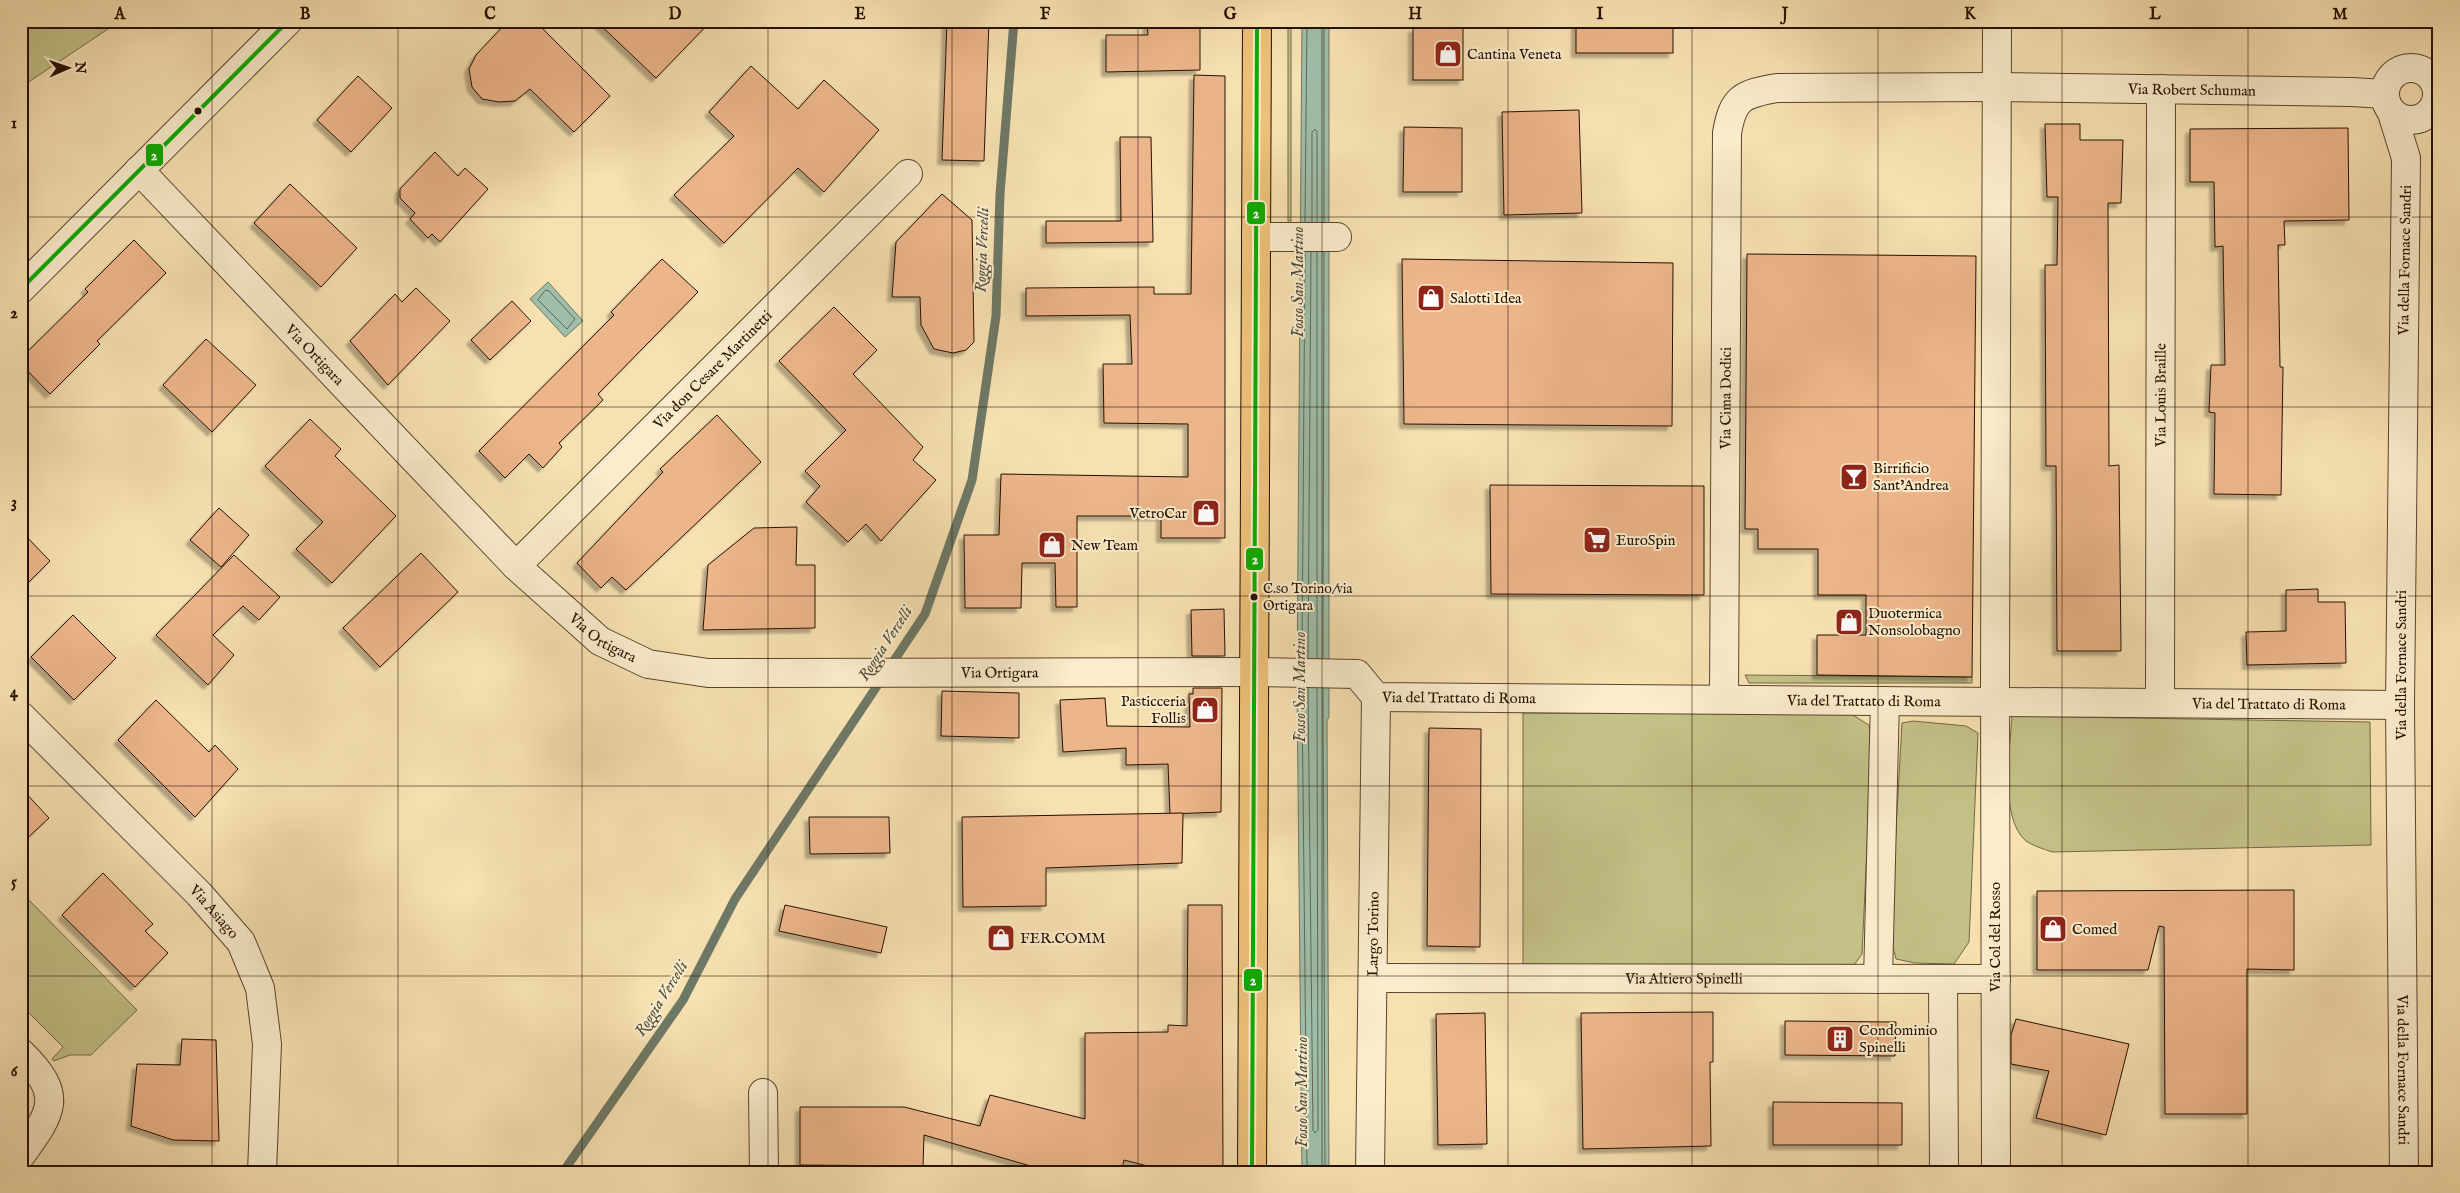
<svg xmlns="http://www.w3.org/2000/svg" width="2460" height="1193" font-family="'IM FELL English',serif">
<defs>
<filter id="shadow"><feDropShadow dx="-4.5" dy="4.5" stdDeviation="1" flood-color="#0004"/></filter>
</defs>
<rect width="100%" height="100%" fill="#f7e1b1"/>
<filter id="stains"><feTurbulence type="fractalNoise" baseFrequency=".004" numOctaves="4"/><feColorMatrix values="0 0 0 0 .2 0 0 0 0 .09 0 0 0 0 .02 0 0 0 .5 -.17"/></filter>
<radialGradient id="worn" r=".72"><stop offset=".6" stop-color="#630" stop-opacity="0"/><stop offset="1" stop-color="#630" stop-opacity=".3"/></radialGradient>
<g fill="#c3c187" stroke="#746844">
<polygon points="21,21 120,21 21,87"/>
<rect x="1288" y="21" width="3" height="200"/>
<rect x="2437" y="258" width="2" height="322"/>
<polygon points="1745,675 1972,677 1972,683 1749,683"/>
<polygon points="1523,713 1851,714 1869,725 1872,741 1862,954 1852,968 1523,964"/>
<path d="M 2012,716 L 2370,722 L 2371,845 L 2052,852 C 2044,849 2033,846 2026,841 C 1999,818 2010,748 2012,716 Z"/>
<polygon points="1913,721 1966,726 1978,733 1969,942 1954,964 1915,963 1896,959 1890,936 1902,723"/>
<polygon points="29,900 137,1010 91,1055 70,1055 54,1061 52,1059 63,1047 21,1005 21,908"/>
</g>
<g fill="#9ebea9" stroke="#6e7866">
<polygon points="1302,21 1329,21 1329,717 1327,721 1329,1172 1302,1172 1297,687"/>
<polygon points="548,282 583,321 565,337 530,299"/>
</g>
<g fill="none" stroke-linecap="round" stroke-linejoin="round">
<g stroke="#626755" stroke-width="1">
<polyline points="1305,222 1307,21"/>
<polyline points="1312,222 1312,132 1315,129 1317,132 1317,222"/>
<polyline points="1324,222 1324,21"/>
<polygon points="546,290 549,291 575,319 567,329 538,300"/>
<polyline points="1302,658 1305,252"/>
<polyline points="1308,658 1311,252"/>
<polyline points="1317,658 1317,252"/>
<polyline points="1323,658 1324,252"/>
<polyline points="1302,688 1307,1172"/>
<polyline points="1308,688 1313,1130 1315,1133 1318,1130 1317,688"/>
<polyline points="1323,688 1325,1172"/>
</g>
<polyline stroke="#6e7866" stroke-width="9" points="563,1172 683,1000 735,899 925,614 972,480 996,316 1000,194 1014,21"/>
</g>
<g fill="#ecb58a" stroke="#261001" filter="url(#shadow)">
<polygon points="508,21 535,21 610,96 574,132 530,89 515,101 499,102 482,99 472,87 469,69 476,55"/>
<polygon points="596,21 711,21 656,78"/>
<polygon points="947,21 989,21 984,161 942,160"/>
<polygon points="1147,21 1200,21 1200,70 1106,72 1106,35 1148,35"/>
<rect x="1576" y="21" width="97" height="32"/>
<rect x="1413" y="28" width="50" height="52"/>
<polygon points="751,66 798,109 824,80 879,130 824,192 798,168 724,243 674,195 734,136 709,112"/>
<polygon points="1194,75 1225,76 1225,538 1161,538 1161,516 1077,516 1077,607 1056,607 1055,563 1022,563 1021,608 965,608 964,535 999,535 1001,474 1188,477 1188,424 1104,423 1103,364 1132,364 1130,315 1026,316 1026,288 1154,287 1154,294 1191,294"/>
<polygon points="358,76 392,108 351,152 317,120"/>
<polygon points="1579,110 1582,213 1504,215 1502,112"/>
<polygon points="2045,124 2080,124 2080,140 2123,140 2121,203 2108,203 2109,466 2119,465 2121,651 2057,651 2056,466 2046,466 2045,265 2057,265 2058,197 2047,197"/>
<polygon points="1404,127 1462,128 1462,192 1403,192"/>
<polygon points="2348,128 2349,220 2284,221 2285,245 2278,245 2280,367 2283,367 2281,495 2214,494 2215,413 2209,412 2211,365 2225,365 2223,246 2215,247 2214,182 2190,182 2190,129"/>
<polygon points="1120,137 1151,137 1153,242 1046,243 1046,221 1121,221"/>
<polygon points="435,152 458,176 465,168 488,189 440,242 432,234 428,238 410,219 415,213 400,198 400,189"/>
<polygon points="290,184 357,248 321,287 254,223"/>
<polygon points="942,194 972,220 974,342 966,350 953,353 934,349 921,325 920,297 892,297 896,242"/>
<polygon points="134,240 166,273 97,341 100,344 50,394 21,364 21,358 88,292 85,289"/>
<polygon points="1747,254 1976,256 1972,677 1817,675 1817,635 1866,635 1866,595 1818,595 1818,549 1758,549 1758,529 1745,529"/>
<polygon points="662,259 698,292 598,394 603,400 559,443 562,447 543,468 529,454 505,478 479,451 614,315 611,312"/>
<polygon points="1402,259 1673,263 1672,426 1404,424"/>
<polygon points="416,288 450,321 388,385 350,341 395,294 402,302"/>
<polygon points="512,301 531,321 490,360 471,340"/>
<polygon points="834,307 877,350 853,374 923,447 913,460 936,480 881,541 866,524 848,542 806,502 820,486 805,471 846,430 779,361"/>
<polygon points="206,339 256,385 212,432 163,385"/>
<polygon points="717,415 761,462 626,590 612,577 601,588 577,563 663,472 660,469"/>
<polygon points="310,419 341,449 335,456 396,516 332,583 296,549 323,522 265,466"/>
<polygon points="1490,485 1704,486 1704,595 1491,594"/>
<polygon points="219,508 249,535 221,567 190,540"/>
<polygon points="797,527 796,565 815,565 815,628 703,630 708,565 754,528"/>
<polygon points="21,531 50,561 21,590"/>
<polygon points="421,553 458,592 380,667 343,628"/>
<polygon points="234,555 280,597 259,620 243,606 213,635 234,655 208,685 156,635"/>
<polygon points="2318,589 2318,602 2345,602 2346,663 2247,665 2246,632 2286,631 2286,590"/>
<polygon points="1224,609 1225,656 1192,656 1191,610"/>
<polygon points="73,615 116,658 74,700 31,657"/>
<polygon points="1193,688 1222,688 1221,812 1170,814 1168,764 1126,765 1126,748 1063,752 1060,700 1105,698 1107,726 1190,727 1189,694 1193,694"/>
<polygon points="942,691 1019,693 1019,738 941,736"/>
<polygon points="156,700 209,752 215,745 238,769 195,817 118,740"/>
<polygon points="1429,728 1481,729 1480,947 1427,946"/>
<polygon points="21,788 49,818 21,844"/>
<polygon points="1183,813 1182,863 1046,868 1046,906 963,907 962,817"/>
<polygon points="809,817 889,817 890,853 810,854"/>
<polygon points="103,873 153,924 145,931 168,953 135,987 62,915"/>
<polygon points="2294,890 2294,970 2247,969 2247,1114 2165,1114 2164,927 2159,926 2148,970 2037,970 2037,891"/>
<polygon points="785,905 887,927 881,953 779,931"/>
<polygon points="1188,905 1222,905 1223,1172 1171,1172 1124,1160 1121,1172 1051,1172 924,1135 923,1166 800,1165 800,1107 904,1107 980,1126 990,1095 1085,1119 1085,1033 1168,1032 1168,1025 1187,1026"/>
<polygon points="1713,1012 1713,1062 1710,1062 1711,1146 1583,1149 1581,1013"/>
<polygon points="1485,1013 1487,1144 1438,1145 1436,1014"/>
<polygon points="2016,1019 2129,1044 2106,1135 2036,1118 2049,1071 2011,1064 2011,1035"/>
<polygon points="1785,1021 1896,1022 1895,1056 1785,1055"/>
<polygon points="182,1039 216,1040 219,1141 173,1140 131,1126 137,1064 180,1065"/>
<polygon points="1773,1102 1902,1103 1902,1145 1773,1145"/>
</g>
<g fill="none" stroke-linecap="round" stroke-linejoin="round">
<defs>
<g id="minor">
<circle cx="2411" cy="94" r="26"/>
<path id="s1" d="M 2392,113 L 2406,158 L 2400,705 L 2404,1172"/>
<path id="s2" d="M 139,170 L 516,566 L 600,641 L 648,664 L 708,673 L 1254,672 L 1357,674 L 1376,697 L 2400,705"/>
<polyline points="1256,237 1337,237"/>
<polyline points="21,289 288,21"/>
<path id="s3" d="M 516,566 L 908,174"/>
<path id="s4" d="M 1724,698 L 1727,133 C 1733,97 1743,94 1777,88 L 1998,87 L 2352,92 L 2385,94"/>
<path id="s5" d="M 2160,703 L 2161,89"/>
<path id="s6" d="M 21,716 L 199,894 L 241,942 L 260,988 L 267,1044 L 262,1172"/>
<path id="s7" d="M 1373,978 L 1996,979"/>
<polyline points="1878,979 1885,701"/>
<polyline points="1943,979 1944,1172"/>
<path d="M 21,1053 C 64,1095 53,1111 21,1155"/>
<polyline points="763,1093 764,1172"/>
<path id="s8" d="M 1370,1172 L 1376,697"/>
<polyline points="1996,1172 1995,683 1997,21"/>
</g>
<polyline id="major" points="1252,1172 1257,21"/>
</defs>
<use href="#minor" stroke="#5a442d" stroke-width="30"/>
<use href="#major" stroke="#261001" stroke-width="30"/>
<use href="#minor" stroke="#faeccc" stroke-width="28"/>
<use href="#major" stroke="#ecc078" stroke-width="28"/>
<defs>
<g id="bus-1">
<polyline points="21,289 288,21"/>
<polyline points="1252,1172 1257,21"/>
</g>
</defs>
<use href="#bus-1" stroke="#faeccc" stroke-width="8"/>
<use href="#bus-1" stroke="#0dab00" stroke-width="4"/>
</g>
<path fill="none" stroke="#261001" stroke-width="1" stroke-opacity="0.55" d="M 212,21 L 212,1172M 398,21 L 398,1172M 582,21 L 582,1172M 768,21 L 768,1172M 952,21 L 952,1172M 1138,21 L 1138,1172M 1322,21 L 1322,1172M 1508,21 L 1508,1172M 1692,21 L 1692,1172M 1878,21 L 1878,1172M 2062,21 L 2062,1172M 2248,21 L 2248,1172M 21,217 L 2439,217M 21,407 L 2439,407M 21,596 L 2439,596M 21,786 L 2439,786M 21,976 L 2439,976"/>
<defs>
<symbol id="shop-square" viewBox="-11 -11 22 22"><rect x="-9" y="-9" width="18" height="18" rx="4" fill="#8f2418" stroke="#faeccc"/><path d="M-5-2.5h2.3a2.7 3.5 0 0 1 5.4 0H5L5.5 6h-11ZM-1.5-2.5h3a1.5 2.3 0 0 0-3 0Z" fill="#fff"/></symbol>
<symbol id="bar-square" viewBox="-11 -11 22 22"><rect x="-9" y="-9" width="18" height="18" rx="4" fill="#8f2418" stroke="#faeccc"/><path d="M-6-5H6L.8 .8V4.5H3.5V6h-7V4.5H-.8V.8Z" fill="#fff"/></symbol>
<symbol id="supermarket-square" viewBox="-11 -11 22 22"><rect x="-9" y="-9" width="18" height="18" rx="4" fill="#8f2418" stroke="#faeccc"/><path d="M-6-5.5h2.5l.6 2H6L4.5 2H-2.5L-4.4-4H-6ZM-1.5 3.2a1.3 1.3 0 1 0 .1 0ZM3 3.2a1.3 1.3 0 1 0 .1 0Z" fill="#fff"/></symbol>
<symbol id="building-square" viewBox="-11 -11 22 22"><rect x="-9" y="-9" width="18" height="18" rx="4" fill="#8f2418" stroke="#faeccc"/><path d="M-4-6H4V6H1V3H-1V6H-4ZM-2.5-4.3h1.7v1.8h-1.7ZM.8-4.3h1.7v1.8H.8ZM-2.5-1h1.7V.8h-1.7ZM.8-1h1.7V.8H.8Z" fill="#fff"/></symbol>
</defs>
<g fill-rule="evenodd">
<use href="#shop-square" x="1432" y="38" width="32" height="32"/>
<use href="#shop-square" x="1415" y="282" width="32" height="32"/>
<use href="#bar-square" x="1838" y="461" width="32" height="32"/>
<use href="#shop-square" x="1190" y="497" width="32" height="32"/>
<use href="#supermarket-square" x="1581" y="524" width="32" height="32"/>
<use href="#shop-square" x="1036" y="529" width="32" height="32"/>
<use href="#shop-square" x="1833" y="606" width="32" height="32"/>
<use href="#shop-square" x="1189" y="694" width="32" height="32"/>
<use href="#shop-square" x="2037" y="913" width="32" height="32"/>
<use href="#shop-square" x="985" y="922" width="32" height="32"/>
<use href="#building-square" x="1824" y="1023" width="32" height="32"/>
</g>
<g fill="#261001" stroke="#faeccc" stroke-width="2">
<circle cx="198" cy="111" r="4.5"/>
<circle cx="1254" cy="597" r="4.5"/>
</g>
<g text-anchor="middle" dominant-baseline="central" stroke-width="4" stroke-linejoin="round" paint-order="stroke">
<g font-size="14" fill="#261001" stroke="#faeccc" text-anchor="start">
<text x="1263" y="589">C.so Torino/via<tspan x="1263" dy="17">Ortigara</tspan></text>
</g>
<g font-size="15" fill="#261001" stroke="#faeccc" text-anchor="start">
<text x="1467" y="54">Cantina Veneta</text>
<text x="1450" y="298">Salotti Idea</text>
<text x="1873" y="468">Birrificio<tspan x="1873" dy="17">Sant'Andrea</tspan></text>
<text x="1187" y="513" text-anchor="end">VetroCar</text>
<text x="1616" y="540">EuroSpin</text>
<text x="1071" y="545">New Team</text>
<text x="1868" y="613">Duotermica<tspan x="1868" dy="17">Nonsolobagno</tspan></text>
<text x="1186" y="701" text-anchor="end">Pasticceria<tspan x="1186" dy="17">Follis</tspan></text>
<text x="2072" y="929">Comed</text>
<text x="1020" y="938">FER.COMM</text>
<text x="1859" y="1030">Condominio<tspan x="1859" dy="17">Spinelli</tspan></text>
</g>
<g font-size="15" fill="#261001" stroke="#faeccc">
<text stroke="none"><textPath href="#s4" startOffset="1055">Via Robert Schuman</textPath></text>
<text transform="translate(2405 260) rotate(-89)">Via della Fornace Sandri</text>
<text stroke="none"><textPath href="#s2" startOffset="255">Via Ortigara</textPath></text>
<text stroke="none"><textPath href="#s3" startOffset="278">Via don Cesare Martinetti</textPath></text>
<text stroke="none"><textPath href="#s5" startOffset="308">Via Louis Braille</textPath></text>
<text stroke="none"><textPath href="#s4" startOffset="300">Via Cima Dodici</textPath></text>
<text stroke="none"><textPath href="#s2" startOffset="660">Via Ortigara</textPath></text>
<text transform="translate(2401 665) rotate(-90)">Via della Fornace Sandri</text>
<text stroke="none"><textPath href="#s2" startOffset="1065">Via Ortigara</textPath></text>
<text stroke="none"><textPath href="#s2" startOffset="1535">Via del Trattato di Roma</textPath></text>
<text stroke="none"><textPath href="#s2" startOffset="1940">Via del Trattato di Roma</textPath></text>
<text stroke="none"><textPath href="#s2" startOffset="2345">Via del Trattato di Roma</textPath></text>
<text stroke="none"><textPath href="#s6" startOffset="275">Via Asiago</textPath></text>
<text stroke="none"><textPath href="#s8" startOffset="238">Largo Torino</textPath></text>
<text transform="translate(1995 937) rotate(-90)">Via Col del Rosso</text>
<text stroke="none"><textPath href="#s7" startOffset="311">Via Altiero Spinelli</textPath></text>
<text stroke="none"><textPath href="#s1" startOffset="959">Via della Fornace Sandri</textPath></text>
</g>
<g font-size="16" font-style="italic" fill="#504d3c" stroke="#faeccc">
<text transform="translate(983 250) rotate(-88)">Roggia Vercelli</text>
<text transform="translate(1299 282) rotate(-90)">Fosso San Martino</text>
<text transform="translate(886 644) rotate(-57)">Roggia Vercelli</text>
<text transform="translate(1301 687) rotate(-90)">Fosso San Martino</text>
<text transform="translate(662 999) rotate(-58)">Roggia Vercelli</text>
<text transform="translate(1303 1092) rotate(-90)">Fosso San Martino</text>
</g>
</g>
<g stroke="#faeccc" stroke-width="2">
<rect x="145" y="143" width="19" height="24" rx="5" fill="#0dab00"/>
<rect x="1246" y="201" width="20" height="24" rx="5" fill="#0dab00"/>
<rect x="1245" y="547" width="19" height="24" rx="5" fill="#0dab00"/>
<rect x="1243" y="968" width="20" height="24" rx="5" fill="#0dab00"/>
</g>
<g font-size="14" text-anchor="middle" font-weight="bold" fill="#fff">
<text x="154" y="160">2</text>
<text x="1256" y="218">2</text>
<text x="1255" y="564">2</text>
<text x="1253" y="985">2</text>
</g>
<rect width="2460" height="1193" fill="none" stroke="#f7e1b1" stroke-width="55"/>
<g transform="translate(68 68) rotate(88)" stroke="#faeccc" stroke-width="4" paint-order="stroke">
<path d="M0-4L9 19L0 12L-9 19Z" fill="#261001"/>
<text y="-8" font-size="14" font-weight="bold" text-anchor="middle" fill="#261001">N</text>
</g>
<rect x="28" y="28" width="2404" height="1138" fill="none" stroke="#261001" stroke-width="2"/>
<g font-size="16" text-anchor="middle" font-weight="bold" fill="#261001">
<text x="120" y="19">A</text>
<text x="305" y="19">B</text>
<text x="490" y="19">C</text>
<text x="675" y="19">D</text>
<text x="860" y="19">E</text>
<text x="1045" y="19">F</text>
<text x="1230" y="19">G</text>
<text x="1415" y="19">H</text>
<text x="1600" y="19">I</text>
<text x="1785" y="19">J</text>
<text x="1970" y="19">K</text>
<text x="2155" y="19">L</text>
<text x="2340" y="19">M</text>
<text x="14" y="128">1</text>
<text x="14" y="318">2</text>
<text x="14" y="507">3</text>
<text x="14" y="697">4</text>
<text x="14" y="887">5</text>
<text x="14" y="1076">6</text>
</g>
<rect width="100%" height="100%" filter="url(#stains)"/>
<rect width="100%" height="100%" fill="url(#worn)"/>
</svg>
